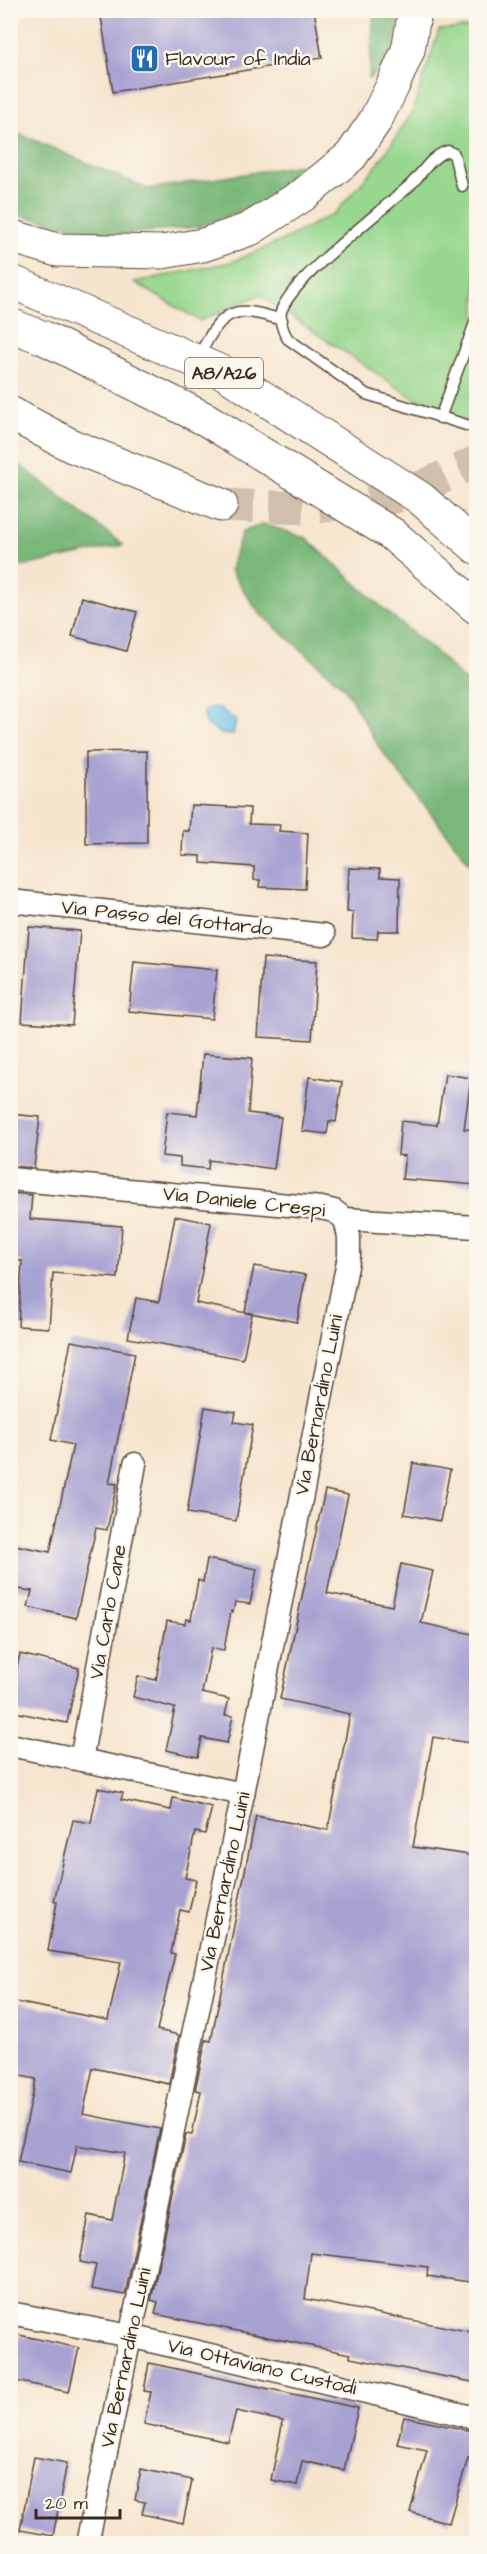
<svg xmlns="http://www.w3.org/2000/svg" width="487" height="2554" font-family="'Architects Daughter',sans-serif">
<rect width="100%" height="100%" fill="#fbf7ec"/>
<filter id="ink" filterUnits="userSpaceOnUse"><feTurbulence type="fractalNoise" baseFrequency=".0167" numOctaves="2"/><feDisplacementMap in="SourceGraphic" scale="12" xChannelSelector="R" yChannelSelector="G"/><feConvolveMatrix kernelMatrix="1 2 1 2 8 2 1 2 1" color-interpolation-filters="sRGB"/></filter>
<filter id="wash" filterUnits="userSpaceOnUse"><feTurbulence type="fractalNoise" baseFrequency=".008" numOctaves="4" result="noise"/><feDisplacementMap in="SourceGraphic" scale="24" xChannelSelector="R" yChannelSelector="G"/><feGaussianBlur stdDeviation="1.35" result="paint"/><feColorMatrix in="noise" values="0 0 0 0 0 0 0 0 0 0 0 0 0 0 0 0 0 1.4 0 .05"/><feComposite in="paint" operator="in"/></filter>
<g filter="url(#wash)">
<rect width="100%" height="100%" fill="#f6e5ce"/>
<polygon fill="#97d78e" stroke="#698056" stroke-width="1.5" points="473,27 476,46 476,426 412,397 259,295 200,321 134,282 231,262 281,241 335,213 378,164 412,113 439,30"/>
<g fill="#79b879" stroke="#5a714c" stroke-width="1.5">
<polygon points="374,11 401,11 391,57 369,79"/>
<polygon points="10,130 148,189 314,163 289,194 196,227 111,235 11,214"/>
<polygon points="11,458 123,545 14,568 11,566"/>
<polygon points="264,524 306,538 385,610 440,656 476,692 476,867 472,866 379,747 344,687 259,613 230,570 242,532"/>
</g>
<polygon fill="#6ec3eb" stroke="#547684" stroke-width="1.5" points="212,707 219,708 236,721 233,735 221,734 205,723 204,710"/>
<g id="blocks">
<g fill="#a8a2d2">
<polygon points="100,10 314,10 322,58 113,92"/>
<polygon points="82,597 137,612 126,651 72,636"/>
<polygon points="147,751 147,843 86,844 86,752"/>
<polygon points="191,805 250,808 249,824 280,825 279,831 308,833 305,889 259,887 260,880 254,880 254,867 201,863 201,856 182,855 183,831 189,831"/>
<polygon points="349,868 380,869 380,877 400,878 399,931 378,931 377,939 352,938 353,912 347,912"/>
<polygon points="29,927 80,931 72,1025 22,1022"/>
<polygon points="263,958 317,961 312,1040 258,1037"/>
<polygon points="134,962 217,970 212,1019 129,1011"/>
<polygon points="203,1054 252,1058 248,1113 281,1117 274,1169 209,1160 208,1169 180,1166 180,1158 162,1156 167,1112 197,1115"/>
<polygon points="445,1074 471,1078 464,1129 477,1130 477,1185 402,1179 405,1156 398,1155 401,1121 437,1125"/>
<polygon points="309,1077 342,1082 336,1122 329,1121 327,1134 302,1131"/>
<polygon points="10,1114 40,1117 34,1168 10,1166"/>
<polygon points="10,1193 32,1195 30,1219 122,1226 118,1278 53,1273 49,1328 18,1326 22,1261 10,1260"/>
<polygon points="175,1216 211,1223 196,1303 252,1314 243,1359 128,1338 136,1298 159,1302"/>
<polygon points="254,1266 306,1275 297,1322 245,1312"/>
<polygon points="71,1341 135,1353 109,1483 117,1484 107,1530 96,1528 76,1618 28,1607 32,1591 10,1588 10,1544 50,1552 73,1445 51,1440"/>
<polygon points="205,1407 236,1412 234,1422 253,1425 236,1521 187,1513"/>
<polygon points="413,1463 450,1470 440,1521 404,1514"/>
<polygon points="325,1490 348,1495 327,1593 392,1606 401,1564 433,1571 421,1623 477,1635 477,1744 433,1737 413,1847 477,1856 477,2283 427,2276 428,2267 311,2253 305,2299 477,2333 477,2383 350,2358 350,2354 155,2314 158,2302 151,2300 186,2134 192,2135 201,2091 195,2090 206,2040 211,2041 256,1816 328,1830 350,1714 280,1699"/>
<polygon points="207,1559 257,1569 250,1604 235,1602 233,1612 231,1611 224,1650 211,1648 202,1693 229,1699 225,1715 233,1716 227,1743 202,1738 198,1757 166,1750 175,1708 133,1697 138,1676 156,1680 167,1621 185,1624 186,1619 191,1620 198,1580 203,1582"/>
<polygon points="20,1654 79,1668 67,1723 10,1711 10,1697"/>
<polygon points="98,1788 123,1793 121,1800 171,1810 173,1798 212,1807 205,1834 195,1832 185,1878 196,1880 189,1912 180,1910 171,1953 175,1954 157,2030 179,2035 169,2084 93,2068 83,2114 160,2129 125,2295 91,2289 96,2265 80,2262 89,2215 112,2220 125,2153 77,2145 71,2173 18,2162 36,2079 10,2074 10,2001 108,2020 121,1962 48,1951 57,1902 54,1901 73,1820 91,1823"/>
<polygon points="10,2333 79,2348 69,2392 10,2380"/>
<polygon points="149,2363 358,2408 344,2470 302,2461 297,2485 271,2480 283,2421 236,2411 228,2442 144,2424 151,2392 144,2391"/>
<polygon points="404,2417 477,2432 477,2460 468,2458 449,2523 410,2512 427,2450 397,2444"/>
<polygon points="34,2457 67,2463 53,2536 20,2530"/>
<polygon points="141,2469 192,2480 183,2523 142,2514 145,2502 135,2500"/>
</g>
</g>
</g>
<g filter="url(#ink)">
<use href="#blocks" fill-opacity="0" stroke="#574638" stroke-width="1.5"/>
<g fill="none" stroke-linecap="round" stroke-linejoin="round">
<polyline stroke="#d1c0ab" stroke-width="33" stroke-dasharray="33 16" stroke-linecap="butt" points="221,505 308,508 402,496 476,462"/>
<defs>
<g id="service">
<path d="M 462,186 L 454,154 L 448,151 C 431,155 421,176 408,187 C 379,213 295,277 282,309 C 278,318 283,332 288,339 L 366,394 L 476,428"/>
<path d="M 201,352 C 224,308 234,305 282,320"/>
<polyline points="440,418 476,320"/>
</g>
<g id="minor">
<polyline points="10,901 324,935"/>
<polyline points="10,1179 321,1208 334,1211 345,1219 476,1227"/>
<polyline points="10,1745 243,1794"/>
<polyline points="81,1760 135,1464"/>
<polyline points="10,2313 130,2336 476,2418"/>
<polyline points="87,2544 243,1794 349,1256 349,1237 345,1219"/>
</g>
<g id="motorway">
<polyline points="10,236 57,250 162,252 203,245 250,229 303,195 351,156 375,121 393,85 408,50 415,10"/>
<polyline points="10,281 226,374 420,498 476,547"/>
<polyline points="10,325 44,338 207,420 392,534 476,607"/>
<polyline points="10,413 72,446 221,505"/>
</g>
</defs>
<use href="#service" stroke="#574638" stroke-width="13"/>
<use href="#minor" stroke="#574638" stroke-width="25"/>
<use href="#motorway" stroke="#574638" stroke-width="35"/>
<use href="#service" stroke="#fff" stroke-width="10"/>
<use href="#minor" stroke="#fff" stroke-width="22"/>
<use href="#motorway" stroke="#fff" stroke-width="33"/>
</g>
</g>
<defs>
<symbol id="restaurant-square" viewBox="-11 -11 22 22"><rect x="-9" y="-9" width="18" height="18" rx="4" fill="#1f6fb2" stroke="#fbf7ec"/><path d="M-5-6h1v4h1v-4h1v4h1v-4h1v5L-1.5 .5V6h-2V.5L-5-1ZM5-6V6H3V1.5H1.5Q1.5-4 5-6Z" fill="#fff"/></symbol>
</defs>
<g fill-rule="evenodd">
<use href="#restaurant-square" x="128" y="42" width="33" height="33"/>
</g>
<g text-anchor="middle" dominant-baseline="central" stroke-width="5" stroke-linejoin="round" paint-order="stroke">
<rect fill="#fbf7ec" stroke="#75685c" stroke-width="1.5" x="185" y="358" width="78" height="30" rx="4.5"/>
<g font-size="18" font-weight="bold" fill="#3b2a1e">
<text x="224" y="373">A8/A26</text>
</g>
<g font-size="20" fill="#3b2a1e" stroke="#fbf7ec" text-anchor="start">
<text x="165" y="59">Flavour of India</text>
</g>
<g font-size="20" fill="#3b2a1e" stroke="#fbf7ec">
<text transform="translate(167 918) rotate(6)">Via Passo del Gottardo</text>
<text transform="translate(244 1202) rotate(6)">Via Daniele Crespi</text>
<text transform="translate(319 1405) rotate(-79)">Via Bernardino Luini</text>
<text transform="translate(108 1612) rotate(-80)">Via Carlo Cane</text>
<text transform="translate(225 1882) rotate(-78)">Via Bernardino Luini</text>
<text transform="translate(126 2358) rotate(-78)">Via Bernardino Luini</text>
<text transform="translate(262 2367) rotate(13)">Via Ottaviano Custodi</text>
</g>
</g>
<rect width="487" height="2554" fill="none" stroke="#fbf7ec" stroke-width="36"/>
<path d="M36 2509v9h84v-9" fill="none" stroke="#3b2a1e" stroke-width="3"/>
<text x="45" y="2509" font-size="18" fill="#3b2a1e" stroke="#fbf7ec" stroke-width="4.5" paint-order="stroke">20 m</text>
</svg>
